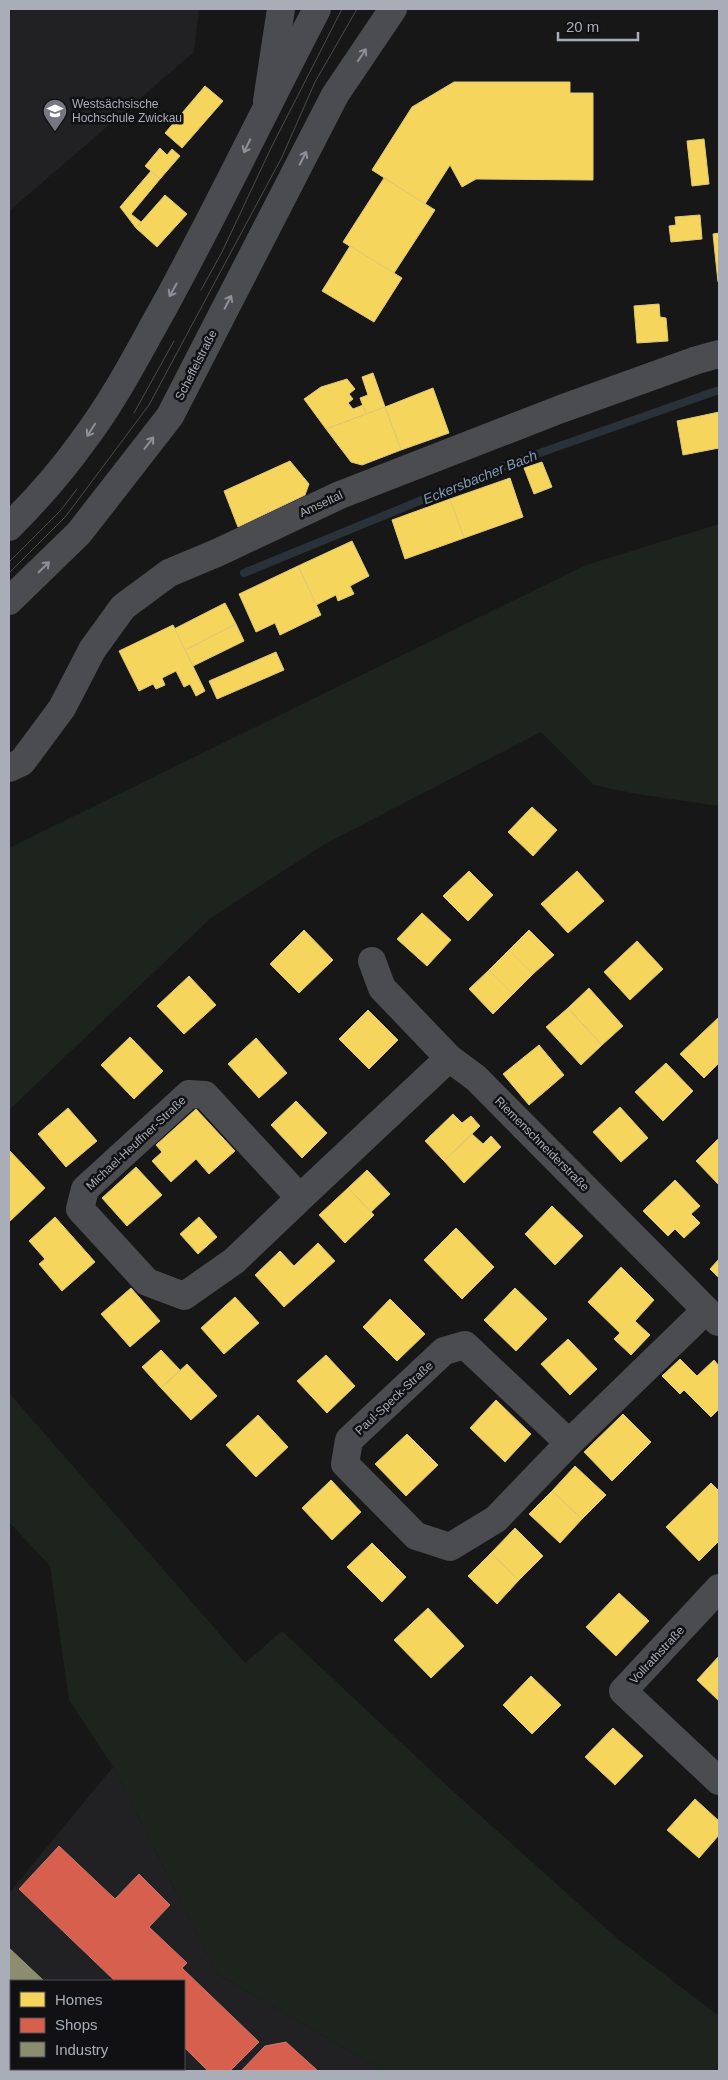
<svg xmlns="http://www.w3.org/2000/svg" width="728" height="2080" font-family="Helvetica,sans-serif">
<rect width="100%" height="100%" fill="#171717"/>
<g fill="#212123" fill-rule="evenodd">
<polygon points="9,9 199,9 194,52 9,211"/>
<path d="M 113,1767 L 218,1974 L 384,2071 L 9,2071 L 9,1893 ZM 11,1981 L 184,1981 L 184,2069 L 11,2069 Z"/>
</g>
<g fill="#1d241e">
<polygon points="719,524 719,806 637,794 594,785 541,732 323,845 211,918 9,1110 9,848 586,565"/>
<polygon points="9,1393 245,1663 282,1631 456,1794 619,1940 719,2016 719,2071 384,2071 218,1974 113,1767 69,1700 50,1566 9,1522"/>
</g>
<g fill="#f6d55c" stroke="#dfc978">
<polygon points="454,82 570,82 570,93 593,93 593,180 476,179 462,187 450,165 425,204 372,170 412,107"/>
<polygon points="205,86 223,101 182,148 165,133"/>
<polygon points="704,139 709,184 692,186 687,141"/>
<polygon points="160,148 167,155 172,149 180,156 160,179 145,166"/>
<polygon points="151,171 160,179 131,214 141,222 136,228 120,207"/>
<polygon points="384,178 435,210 394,273 343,242"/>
<polygon points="165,195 187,214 157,247 136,228"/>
<polygon points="700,215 702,239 671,242 669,226 676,225 675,217"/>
<polygon points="719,233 719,282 718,282 713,234"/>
<polygon points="350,246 402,278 374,322 322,291"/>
<polygon points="659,304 660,317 666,318 668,341 637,343 634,306"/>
<polygon points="373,373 385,407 366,414 360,398 368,395 362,377"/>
<polygon points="347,379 355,389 349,394 353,399 348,403 353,409 363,405 366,414 326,429 304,399 321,387"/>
<polygon points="433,388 449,433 401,450 385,407"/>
<polygon points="385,407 401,450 362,465 351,462 326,429"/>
<polygon points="719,412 719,448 683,455 677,421"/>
<polygon points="290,461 309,484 305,495 238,527 224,491"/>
<polygon points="542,462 552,487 534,494 524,468"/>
<polygon points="510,478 523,517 464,538 450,499"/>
<polygon points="450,499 464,538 405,559 392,520"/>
<polygon points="352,541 369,576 350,586 354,594 338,601 336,595 316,605 298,566"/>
<polygon points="298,566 321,615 280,635 275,623 256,632 239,594"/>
<polygon points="225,603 236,624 185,650 174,629"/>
<polygon points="236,624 244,641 193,666 185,650"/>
<polygon points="173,625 205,691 196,696 190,684 184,687 176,671 162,678 165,685 156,689 153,684 139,691 119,651"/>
<polygon points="276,652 284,670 217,699 209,681"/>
<polygon points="532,807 557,830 533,856 508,832"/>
<polygon points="469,871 493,895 468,921 443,896"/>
<polygon points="577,871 604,901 568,933 541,904"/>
<polygon points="422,913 451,940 427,966 397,939"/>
<polygon points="304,930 333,960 299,993 270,964"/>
<polygon points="529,930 554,955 533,974 509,950"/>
<polygon points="637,941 663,969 630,1000 604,972"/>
<polygon points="509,950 533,974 513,994 489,970"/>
<polygon points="489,970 513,994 493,1014 469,989"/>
<polygon points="189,976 216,1005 184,1034 157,1006"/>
<polygon points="589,988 623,1026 602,1045 568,1008"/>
<polygon points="568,1008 602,1045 581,1065 546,1027"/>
<polygon points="368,1010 398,1040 369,1069 339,1039"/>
<polygon points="719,1017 719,1063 704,1078 680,1054"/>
<polygon points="130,1037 163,1071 134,1099 101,1065"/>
<polygon points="256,1038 287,1073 259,1098 228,1064"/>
<polygon points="539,1045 564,1075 529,1105 503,1074"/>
<polygon points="666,1063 693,1091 663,1121 635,1092"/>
<polygon points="296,1101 327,1133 302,1158 271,1125"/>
<polygon points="620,1107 648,1138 621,1162 593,1132"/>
<polygon points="68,1108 97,1141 66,1167 38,1134"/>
<polygon points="196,1109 235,1151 209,1174 196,1159 171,1182 152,1161 162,1152 156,1145"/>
<polygon points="453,1114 462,1123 471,1116 480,1126 444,1161 425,1141"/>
<polygon points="472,1134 483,1144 491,1136 501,1147 464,1183 444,1161"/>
<polygon points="719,1138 719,1185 696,1161"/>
<polygon points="9,1150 45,1188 9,1222"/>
<polygon points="136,1167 162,1195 127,1226 102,1198"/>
<polygon points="367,1170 390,1194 371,1212 348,1188"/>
<polygon points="675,1180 700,1206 691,1214 700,1223 684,1238 675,1229 668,1236 643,1211"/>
<polygon points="348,1188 374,1215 345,1243 319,1215"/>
<polygon points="552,1206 583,1236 555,1265 525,1234"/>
<polygon points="55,1217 95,1262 62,1291 39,1264 45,1259 29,1241"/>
<polygon points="199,1217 217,1237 198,1254 180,1234"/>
<polygon points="456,1228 494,1267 462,1299 424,1260"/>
<polygon points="318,1243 335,1261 284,1307 255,1275 280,1251 294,1266"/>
<polygon points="719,1259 719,1278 710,1269"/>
<polygon points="621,1267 654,1300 635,1321 650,1335 631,1355 614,1339 620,1333 588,1302"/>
<polygon points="131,1288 160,1321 130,1347 101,1314"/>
<polygon points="515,1288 547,1319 516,1351 484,1320"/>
<polygon points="235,1297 259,1323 224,1354 201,1328"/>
<polygon points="390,1299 425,1334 397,1361 363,1327"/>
<polygon points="568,1339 597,1369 570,1395 541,1364"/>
<polygon points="161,1350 180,1370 161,1388 142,1367"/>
<polygon points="326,1355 355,1386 327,1413 297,1381"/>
<polygon points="680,1359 697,1376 714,1360 719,1366 719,1409 711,1417 684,1390 680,1394 662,1376"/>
<polygon points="187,1364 217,1396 191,1420 161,1388"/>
<polygon points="496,1400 531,1434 505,1462 470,1428"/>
<polygon points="623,1414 651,1442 612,1481 584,1452"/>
<polygon points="258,1415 288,1447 256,1477 226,1445"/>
<polygon points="407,1434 438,1465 406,1496 375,1464"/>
<polygon points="575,1466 606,1495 582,1519 552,1491"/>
<polygon points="331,1480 361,1512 332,1540 302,1508"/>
<polygon points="711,1483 719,1491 719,1541 699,1561 666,1527"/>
<polygon points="552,1491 582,1519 560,1543 529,1514"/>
<polygon points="515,1528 543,1556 519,1580 491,1553"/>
<polygon points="372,1543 406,1577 382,1602 347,1567"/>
<polygon points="491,1553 519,1580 497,1604 468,1576"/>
<polygon points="619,1593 649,1621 616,1656 586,1627"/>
<polygon points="428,1608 464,1646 431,1678 394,1640"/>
<polygon points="719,1656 719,1701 697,1680"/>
<polygon points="531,1676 561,1705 532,1734 503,1705"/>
<polygon points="613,1728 643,1756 615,1785 585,1757"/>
<polygon points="695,1799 719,1821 719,1835 699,1858 667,1830"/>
</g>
<g fill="#d6604d" stroke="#c8776d">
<polygon points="59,1846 115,1899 139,1874 170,1905 149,1927 187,1963 182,1968 259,2042 230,2071 208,2071 184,2047 184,1981 115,1981 19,1889"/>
<polygon points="286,2042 318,2071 241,2071 265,2046"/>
</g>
<g fill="#8c8c6e" stroke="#949684">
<polygon points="9,1948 44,1981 11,1981 11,2069 120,2069 117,2071 9,2071"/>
<polygon points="120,2069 135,2069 137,2071 117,2071"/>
</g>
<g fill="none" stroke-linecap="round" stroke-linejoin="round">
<polyline stroke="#2a3239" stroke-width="8" points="244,573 517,461 719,390"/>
<g stroke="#4b4c50" stroke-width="28">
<polyline points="267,101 281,9"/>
<polyline points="9,768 22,762 62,708 92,650 123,607 169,573 219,552 340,495 561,409 697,360 719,354"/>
<polyline points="372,961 382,988 449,1058 476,1078 718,1322"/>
<polyline points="300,1198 234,1261 184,1296 147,1282 80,1209 85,1189 189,1094 205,1095 300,1198 449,1058"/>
<polyline points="569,1443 496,1519 450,1547 416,1536 345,1464 349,1440 444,1351 465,1345 569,1443 706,1310"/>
<polyline points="719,1588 623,1691 719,1781"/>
</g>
<g stroke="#4b4c50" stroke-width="28">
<path d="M 9,527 C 36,500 61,472 83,441 C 115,399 139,351 165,305 C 218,208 266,107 317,9"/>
<polyline points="9,601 79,533 170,416 335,95 393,9"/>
</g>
<g stroke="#4b4c4f" stroke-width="1">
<polyline points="201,290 222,252 271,148 342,9"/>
<polyline points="134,413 174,341"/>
<polyline points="9,562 61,510 77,489"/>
<polyline points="9,573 66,516 149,405 282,157 315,82 357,9"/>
</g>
</g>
<defs><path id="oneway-shaft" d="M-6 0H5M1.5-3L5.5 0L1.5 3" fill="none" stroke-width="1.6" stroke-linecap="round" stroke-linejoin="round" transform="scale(1.25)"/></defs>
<g stroke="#8c9099">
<use href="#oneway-shaft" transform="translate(362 55) rotate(-56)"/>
<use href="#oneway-shaft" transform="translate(247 146) rotate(116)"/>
<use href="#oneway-shaft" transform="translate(303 158) rotate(-63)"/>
<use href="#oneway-shaft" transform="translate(173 290) rotate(119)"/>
<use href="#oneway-shaft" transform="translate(228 302) rotate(-63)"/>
<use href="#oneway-shaft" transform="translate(91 430) rotate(123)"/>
<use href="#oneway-shaft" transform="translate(149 443) rotate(-52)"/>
<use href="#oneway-shaft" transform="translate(44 567) rotate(-44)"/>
</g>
<defs>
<symbol id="university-pin" viewBox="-11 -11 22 30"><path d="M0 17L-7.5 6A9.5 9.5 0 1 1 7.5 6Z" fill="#757880" stroke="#111113"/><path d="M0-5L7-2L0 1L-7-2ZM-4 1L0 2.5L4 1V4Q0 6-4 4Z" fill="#fff"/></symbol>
</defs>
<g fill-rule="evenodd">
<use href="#university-pin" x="41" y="97" width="28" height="38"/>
</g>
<g text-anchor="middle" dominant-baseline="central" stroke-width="5" stroke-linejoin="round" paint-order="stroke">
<g font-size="12" fill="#a8adb8" stroke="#111113" text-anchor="start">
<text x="72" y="104">Westsächsische<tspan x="72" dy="14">Hochschule Zwickau</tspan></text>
</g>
<g font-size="12" fill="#a8adb8" stroke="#111113">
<text transform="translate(196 365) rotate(-63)">Scheffelstraße</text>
<text transform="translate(321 504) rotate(-25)">Amseltal</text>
<text transform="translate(136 1143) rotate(-43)">Michael-Heuffner-Straße</text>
<text transform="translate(542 1144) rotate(45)">Riemenschneiderstraße</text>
<text transform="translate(394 1398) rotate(-43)">Paul-Speck-Straße</text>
<text transform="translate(657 1655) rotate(-47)">Vollrathstraße</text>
</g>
<g font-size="14" font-style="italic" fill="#7f9bb3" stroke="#111113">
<text transform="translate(480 477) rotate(-22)">Eckersbacher Bach</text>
</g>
</g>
<rect width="728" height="2080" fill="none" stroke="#a8adb8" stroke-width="20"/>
<rect x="10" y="1980" width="175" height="90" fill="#111113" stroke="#4d4f55"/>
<rect x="20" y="1992" width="25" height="15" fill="#f6d55c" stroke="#4d4f55"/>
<text x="55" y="2005" font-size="15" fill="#a8adb8">Homes</text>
<rect x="20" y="2018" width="25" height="15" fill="#d6604d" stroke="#4d4f55"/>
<text x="55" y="2030" font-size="15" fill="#a8adb8">Shops</text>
<rect x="20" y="2042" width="25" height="15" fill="#8c8c6e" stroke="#4d4f55"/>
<text x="55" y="2055" font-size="15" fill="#a8adb8">Industry</text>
<path d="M558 32v8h80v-8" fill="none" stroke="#a8adb8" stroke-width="2.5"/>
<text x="566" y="32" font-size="15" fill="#a8adb8" stroke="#111113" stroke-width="4" paint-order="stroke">20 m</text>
</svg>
